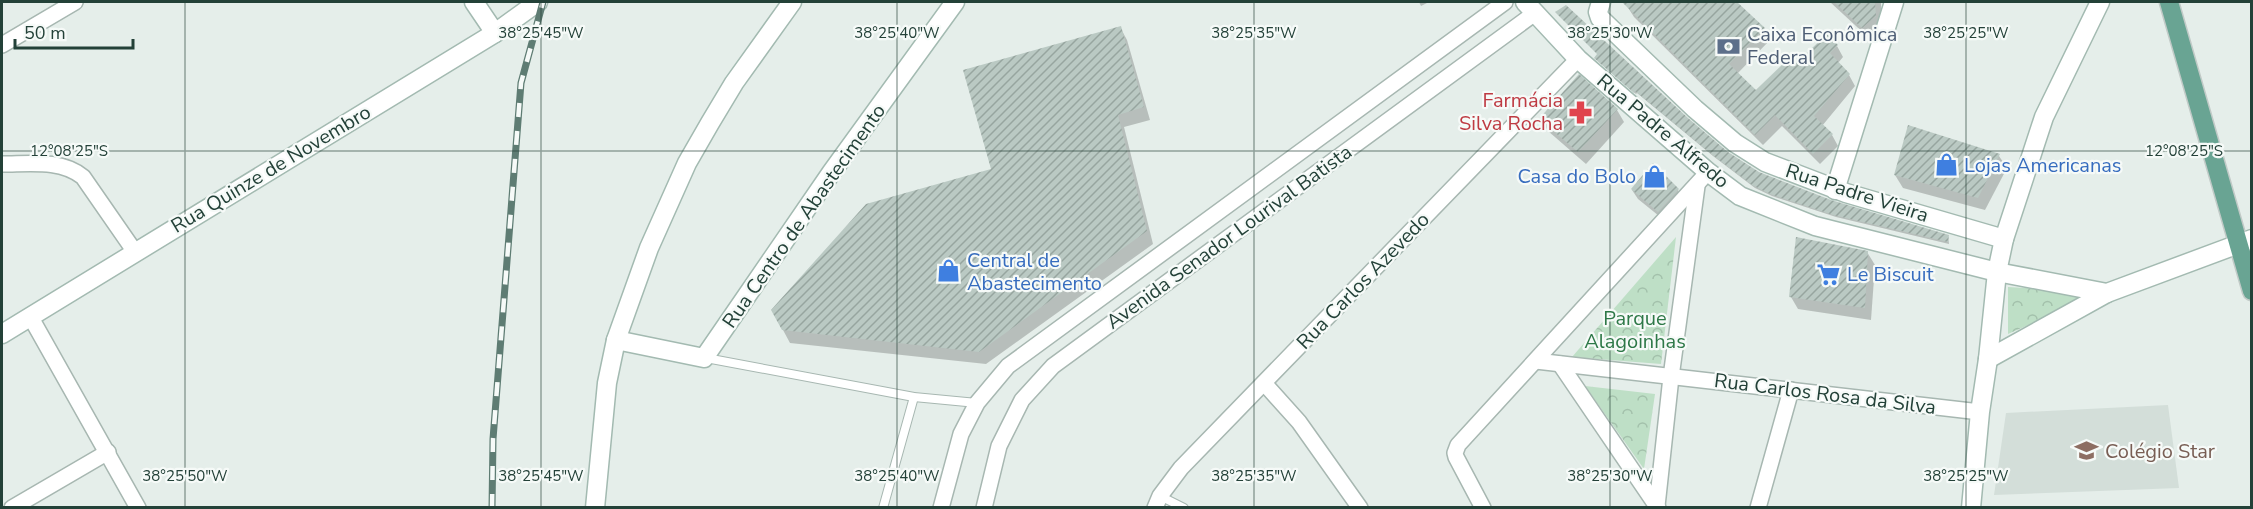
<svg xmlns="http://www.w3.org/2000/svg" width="2253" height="509" font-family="'Nunito Sans',sans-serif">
<defs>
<pattern id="forest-crowns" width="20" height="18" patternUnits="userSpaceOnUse" patternTransform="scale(1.5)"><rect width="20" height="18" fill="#bedfc6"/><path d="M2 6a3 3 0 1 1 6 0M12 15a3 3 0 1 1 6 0" fill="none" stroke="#a3c1ab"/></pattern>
<pattern id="building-hatch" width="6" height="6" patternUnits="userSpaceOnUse" patternTransform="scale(1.5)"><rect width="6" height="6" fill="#bac9c3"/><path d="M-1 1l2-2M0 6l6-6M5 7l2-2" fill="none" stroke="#97a59f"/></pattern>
</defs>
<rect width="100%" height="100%" fill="#e5eeea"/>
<polygon fill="#d3ded9" points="2168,405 2179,488 1994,495 2006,413"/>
<g fill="url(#forest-crowns)">
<polygon points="1676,237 1661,364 1572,357"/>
<polygon points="2008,287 2102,292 2008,334"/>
<polygon points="1585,386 1655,394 1644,469"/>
</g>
<g fill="#0003">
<polygon points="1419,2 1429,2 1421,6"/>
<polygon points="1631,2 1735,2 1764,29 1770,40 1737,74 1756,92 1793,68 1837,46 1843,57 1838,63 1849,75 1855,86 1822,126 1832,135 1838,146 1820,164 1782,126 1763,145 1634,17 1627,6"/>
<polygon points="1830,2 1881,2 1881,27 1869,38"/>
<polygon points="1120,27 1127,40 1150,120 1124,127 1153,244 986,364 790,343 783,330 993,170"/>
<polygon points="1597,60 1687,119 1727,153 1758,173 1831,202 1948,236 1949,244 1836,217 1772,196 1755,188 1713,156 1637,93 1636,94"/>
<polygon points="1579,77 1617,110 1624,122 1586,164 1548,131 1541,119"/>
<polygon points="1909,127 1999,156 2007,168 1985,210 1903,188 1895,175"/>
<polygon points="1632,190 1678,190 1683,200 1664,220 1638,199"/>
<polygon points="1867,252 1875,265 1871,320 1798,309 1791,297"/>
</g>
<g fill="url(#building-hatch)">
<polygon points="1622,2 1737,2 1765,28 1729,64 1756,90 1787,60 1793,66 1827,34 1838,45 1830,53 1850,74 1814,116 1833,134 1813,154 1775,115 1755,135"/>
<polygon points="1834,2 1875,2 1876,16 1862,28"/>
<polygon points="1566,5 1688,118 1728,152 1759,172 1831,200 1949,235 1948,242 1833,215 1770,194 1752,185 1710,153 1635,91 1634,93 1594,58 1597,54 1555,12"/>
<polygon points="1121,26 1144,107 1118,115 1147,231 979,352 782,330 771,310 866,204 991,169 963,70"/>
<polygon points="1579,74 1618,109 1578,152 1539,119"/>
<polygon points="1908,125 2000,154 1978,198 1894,175"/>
<polygon points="1653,163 1679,189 1658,212 1631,189"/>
<polygon points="1796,237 1868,251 1865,308 1789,297"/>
</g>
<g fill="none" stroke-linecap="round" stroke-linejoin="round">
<defs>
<g id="lane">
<polyline points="706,358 914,397 977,403"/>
<polyline points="1160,496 1184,508"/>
<polyline points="883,508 914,397"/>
</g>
<g id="street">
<polyline points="2,45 75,2"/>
<path d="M 2,164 C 29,164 61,159 83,177 L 135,252"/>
<polyline points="30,316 138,508"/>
<polyline points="1536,361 1980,412"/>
<polyline points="1560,364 1658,508"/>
<polyline points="1264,383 1299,422 1360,508"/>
<polyline points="1657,506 1671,377 1697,186"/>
<polyline points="12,508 108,452"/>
<polyline points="941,508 961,434 977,403 1008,366 1505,2"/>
<polyline points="984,508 999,446 1022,400 1053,366 1535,13"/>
<polyline points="1155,508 1160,496 1181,468 1578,59"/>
<polyline points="1483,508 1456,457 1455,453 1458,445 1708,172"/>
<polyline points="1758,508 1791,390"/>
</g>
<g id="secondary">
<polyline points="474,2 495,33"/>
<polyline points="1525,2 1578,59 1708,172 1740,196 1815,226 1997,272 2107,293 2252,239"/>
<polyline points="1601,2 1598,12 1600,18 1695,109 1735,143 1765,162 1846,193 2004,239"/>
<polyline points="1835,190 1894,2"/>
<polyline points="2,334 495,33 538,2"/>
<polyline points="616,340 704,358 831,173 955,2"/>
<polyline points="1988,359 2107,293"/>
<polyline points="595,508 607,383 616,340 649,248 687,163 710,123 734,83 792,2"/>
<polyline points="1971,508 1980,412 1988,359 1997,272 2004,239 2044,117 2100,2"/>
</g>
<polyline id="primary" points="2169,2 2252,291"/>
</defs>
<use href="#lane" stroke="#a7b7b1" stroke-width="10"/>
<use href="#street" stroke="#a7b7b1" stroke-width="18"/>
<use href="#secondary" stroke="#a3bab1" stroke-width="21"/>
<use href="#primary" stroke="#c1cac7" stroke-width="21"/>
<use href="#lane" stroke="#fff" stroke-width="8"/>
<use href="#street" stroke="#fff" stroke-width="15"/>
<use href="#secondary" stroke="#fff" stroke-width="18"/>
<use href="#primary" stroke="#69a493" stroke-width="18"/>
<defs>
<polyline id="rail" points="492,508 493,439 521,83 543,2"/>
</defs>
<use href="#rail" stroke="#5e7c73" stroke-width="7"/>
<use href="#rail" stroke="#f6faf8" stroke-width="4.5" stroke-dasharray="14" stroke-linecap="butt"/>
</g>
<path fill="none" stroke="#234138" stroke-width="1.5" stroke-opacity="0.45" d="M 185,2 L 185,508M 541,2 L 541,508M 897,2 L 897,508M 1254,2 L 1254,508M 1610,2 L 1610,508M 1966,2 L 1966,508M 2,151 L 2252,151"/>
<defs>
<symbol id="bank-bare" viewBox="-9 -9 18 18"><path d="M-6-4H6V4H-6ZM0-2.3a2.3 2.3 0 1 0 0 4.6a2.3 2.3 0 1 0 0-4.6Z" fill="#5c6f8a" stroke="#f6faf8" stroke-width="2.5" paint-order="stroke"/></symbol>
<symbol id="pharmacy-bare" viewBox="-9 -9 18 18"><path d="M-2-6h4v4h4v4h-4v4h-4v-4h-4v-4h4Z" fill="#e0444e" stroke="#f6faf8" stroke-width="2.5" paint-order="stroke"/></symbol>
<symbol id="shop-bare" viewBox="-9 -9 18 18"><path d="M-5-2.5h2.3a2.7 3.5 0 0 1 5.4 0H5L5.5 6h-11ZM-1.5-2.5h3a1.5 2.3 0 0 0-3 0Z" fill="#3f7fe0" stroke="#f6faf8" stroke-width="2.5" paint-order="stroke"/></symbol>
<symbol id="supermarket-bare" viewBox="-9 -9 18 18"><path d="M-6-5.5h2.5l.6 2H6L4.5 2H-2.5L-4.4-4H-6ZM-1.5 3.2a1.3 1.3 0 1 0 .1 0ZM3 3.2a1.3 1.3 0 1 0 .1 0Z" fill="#3f7fe0" stroke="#f6faf8" stroke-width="2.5" paint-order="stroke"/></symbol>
<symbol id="school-bare" viewBox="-9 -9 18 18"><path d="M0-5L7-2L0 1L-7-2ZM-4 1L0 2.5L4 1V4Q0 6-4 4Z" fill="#8d6e63" stroke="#f6faf8" stroke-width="2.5" paint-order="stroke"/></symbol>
</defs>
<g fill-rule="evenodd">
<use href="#bank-bare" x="1712" y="30" width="33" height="33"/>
<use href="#pharmacy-bare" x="1564" y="96" width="33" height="33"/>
<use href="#shop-bare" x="1930" y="148" width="33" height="33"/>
<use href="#shop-bare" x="1638" y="160" width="33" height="33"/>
<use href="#shop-bare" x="932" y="254" width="33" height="33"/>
<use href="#supermarket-bare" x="1812" y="258" width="33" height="33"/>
<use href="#school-bare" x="2070" y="434" width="33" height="33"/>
</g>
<g text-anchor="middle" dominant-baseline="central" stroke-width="4.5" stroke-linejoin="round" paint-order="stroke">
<g font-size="20" fill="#4e5e75" stroke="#f6faf8" text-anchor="start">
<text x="1747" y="34">Caixa Econômica<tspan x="1747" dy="23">Federal</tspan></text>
</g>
<g font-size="20" fill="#be3a42" stroke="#f6faf8" text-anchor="end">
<text x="1563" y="100">Farmácia<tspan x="1563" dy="23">Silva Rocha</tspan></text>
</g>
<g font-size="20" fill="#234138" stroke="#f6faf8">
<text transform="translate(1663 131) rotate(40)">Rua Padre Alfredo</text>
<text transform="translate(271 169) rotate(-31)">Rua Quinze de Novembro</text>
<text transform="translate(1857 193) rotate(18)">Rua Padre Vieira</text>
<text transform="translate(804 216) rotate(-55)">Rua Centro de Abastecimento</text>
<text transform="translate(1229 237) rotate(-36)">Avenida Senador Lourival Batista</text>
<text transform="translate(1363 281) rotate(-46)">Rua Carlos Azevedo</text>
<text transform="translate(1825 394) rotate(7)">Rua Carlos Rosa da Silva</text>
</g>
<g font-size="20" fill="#366cbe" stroke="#f6faf8" text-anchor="start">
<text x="1964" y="165">Lojas Americanas</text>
<text x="1636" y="176" text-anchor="end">Casa do Bolo</text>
<text x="967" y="260">Central de<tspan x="967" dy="23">Abastecimento</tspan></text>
<text x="1847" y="274">Le Biscuit</text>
</g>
<g font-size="20" fill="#2d7847" stroke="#f6faf8">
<text x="1635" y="318">Parque<tspan x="1635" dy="23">Alagoinhas</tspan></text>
</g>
<g font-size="20" fill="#785e54" stroke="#f6faf8" text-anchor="start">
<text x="2105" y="451">Colégio Star</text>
</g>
</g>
<g font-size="15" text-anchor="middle" fill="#234138" stroke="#f6faf8" stroke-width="4.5" stroke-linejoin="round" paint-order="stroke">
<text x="541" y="38">38°25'45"W</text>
<text x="897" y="38">38°25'40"W</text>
<text x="1254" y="38">38°25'35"W</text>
<text x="1610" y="38">38°25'30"W</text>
<text x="1966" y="38">38°25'25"W</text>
<text x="69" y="156">12°08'25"S</text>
<text x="2184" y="156">12°08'25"S</text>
<text x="185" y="481">38°25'50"W</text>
<text x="541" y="481">38°25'45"W</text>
<text x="897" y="481">38°25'40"W</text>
<text x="1254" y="481">38°25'35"W</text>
<text x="1610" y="481">38°25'30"W</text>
<text x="1966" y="481">38°25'25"W</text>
</g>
<rect width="2253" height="509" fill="none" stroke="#234138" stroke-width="6"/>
<path d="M15 39v9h118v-9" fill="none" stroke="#234138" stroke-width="3"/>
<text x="24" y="39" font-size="18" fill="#234138" stroke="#f6faf8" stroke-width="4.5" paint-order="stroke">50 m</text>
</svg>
